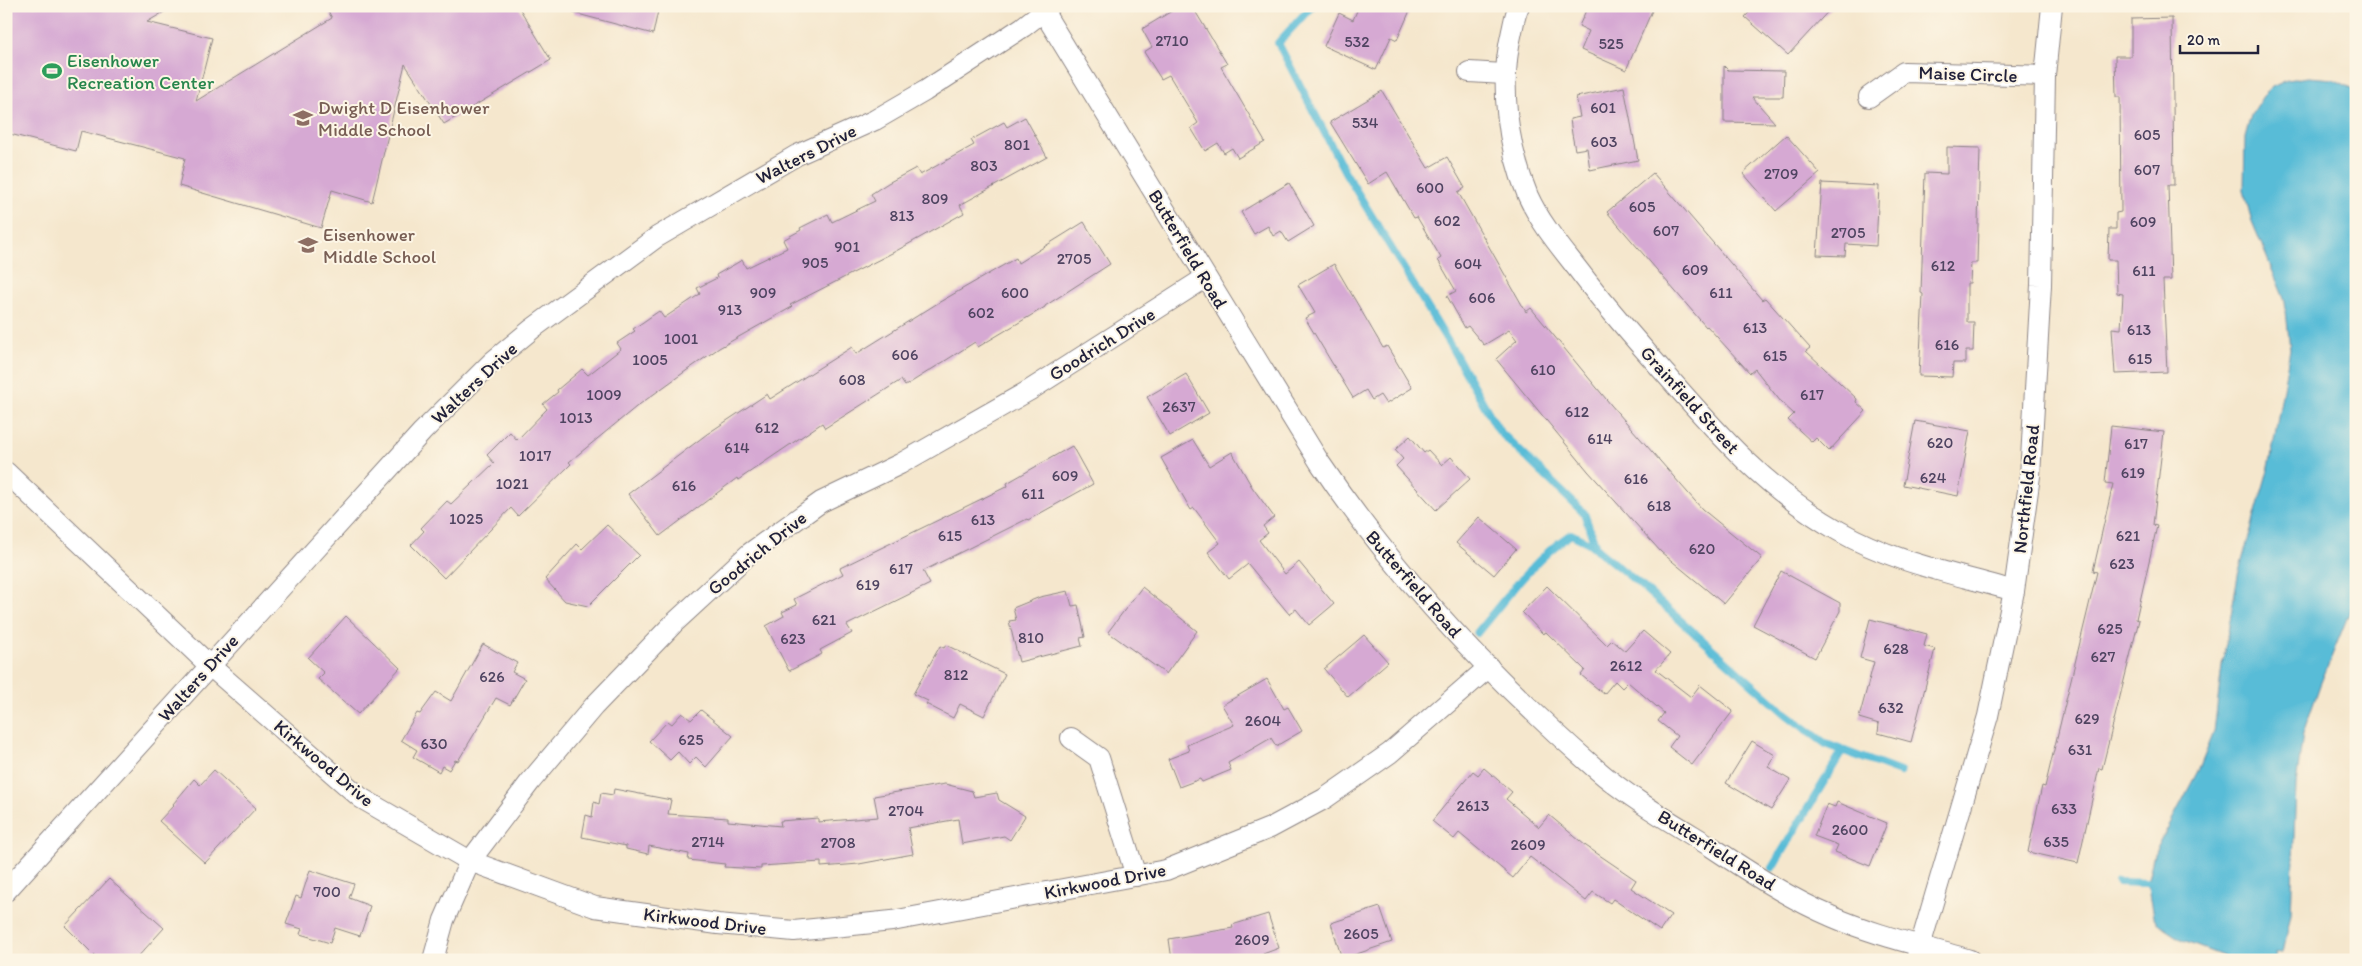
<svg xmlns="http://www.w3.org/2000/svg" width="2362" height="966" font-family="Itim,sans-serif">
<rect width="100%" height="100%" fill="#fcf5e5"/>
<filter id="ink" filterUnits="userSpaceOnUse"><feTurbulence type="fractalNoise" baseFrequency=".02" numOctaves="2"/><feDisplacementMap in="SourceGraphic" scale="10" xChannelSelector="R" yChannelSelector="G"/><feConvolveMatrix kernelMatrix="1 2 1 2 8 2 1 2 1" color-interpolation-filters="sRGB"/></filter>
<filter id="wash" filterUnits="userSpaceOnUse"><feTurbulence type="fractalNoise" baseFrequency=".0096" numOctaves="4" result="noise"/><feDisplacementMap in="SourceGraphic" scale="20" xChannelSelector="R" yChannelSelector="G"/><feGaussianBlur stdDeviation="1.12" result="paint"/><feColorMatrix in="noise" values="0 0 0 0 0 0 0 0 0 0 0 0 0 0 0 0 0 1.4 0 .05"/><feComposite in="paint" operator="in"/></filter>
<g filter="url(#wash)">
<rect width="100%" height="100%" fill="#f5e7cd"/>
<polygon fill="#59bcd7" stroke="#3e6f89" points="2309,77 2333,79 2356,90 2356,596 2320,685 2303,734 2296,785 2291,914 2283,952 2276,953 2276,960 2225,960 2223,956 2183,941 2159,925 2153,916 2147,883 2154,854 2200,767 2214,732 2222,665 2238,575 2270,463 2290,349 2285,301 2251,219 2244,190 2245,137 2251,115 2263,96 2272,87 2287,80"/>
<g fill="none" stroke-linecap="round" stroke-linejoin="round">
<g stroke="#59bcd7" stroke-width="8">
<polyline points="1312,6 1278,43 1345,172 1453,350 1499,431 1584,513 1597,550"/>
<path d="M 1477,633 C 1506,598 1533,560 1571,534 L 1589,543 L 1637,582 L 1786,714 L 1826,744 L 1900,772"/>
<polyline points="1772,868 1843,750"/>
<polyline points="2118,882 2147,883"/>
</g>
</g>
<g id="blocks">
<g fill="#d6a9d3">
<polygon points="6,6 174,6 147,22 212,38 196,101 332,18 325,6 518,6 551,60 444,124 405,64 372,202 332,190 321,228 179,186 185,158 81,131 76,151 6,133"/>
<polygon points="575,6 659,6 653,34 574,13"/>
<polygon points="1180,6 1192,6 1227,64 1221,67 1265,142 1238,158 1232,148 1224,153 1218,143 1205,151 1191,128 1198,123 1169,75 1161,79 1144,52 1152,47 1142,29"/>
<polygon points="1359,6 1412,6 1397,40 1391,37 1376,70 1324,46 1339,13 1353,20"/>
<polygon points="1588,6 1654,6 1626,70 1581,50 1589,31 1579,26"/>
<polygon points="1755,6 1833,6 1788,55 1745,17"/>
<polygon points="2172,18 2174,185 2168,185 2171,280 2163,280 2167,372 2115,374 2112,328 2121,329 2123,294 2117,293 2116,260 2108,260 2109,229 2116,229 2116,213 2121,212 2120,97 2116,97 2115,56 2131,56 2131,19"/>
<polygon points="1724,66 1728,70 1784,71 1783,97 1752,97 1775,123 1724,122"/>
<polygon points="1624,87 1638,160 1590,170 1587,148 1575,150 1572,134 1570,119 1580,117 1576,97"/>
<polygon points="1382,91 1428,168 1447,157 1465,188 1458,192 1526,312 1531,308 1611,405 1702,509 1762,558 1724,604 1661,552 1588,471 1496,359 1517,340 1509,330 1484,345 1468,326 1465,328 1447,296 1456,291 1438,260 1441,258 1417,217 1414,218 1387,172 1368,184 1330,122"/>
<polygon points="1025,117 1047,157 960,205 964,213 896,251 790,305 792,307 719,348 683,373 636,407 569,462 571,464 518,516 511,508 444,578 411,545 424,531 421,528 447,501 451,504 494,463 487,455 510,432 517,440 547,409 543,404 558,392 557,390 582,369 588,375 621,349 617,343 635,331 633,329 659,311 664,318 700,294 697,288 717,278 716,275 742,260 746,268 787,248 783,240 801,230 800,228 828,214 832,222 875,201 871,194 888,183 916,168 920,175 974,145 971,140 1004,122 1007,127"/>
<polygon points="1786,135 1820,173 1776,211 1743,173"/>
<polygon points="1947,147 1980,148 1977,263 1971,263 1970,283 1967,283 1967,322 1974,322 1973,351 1966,351 1966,363 1953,363 1952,377 1919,376 1923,294 1921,293 1925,173 1947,174"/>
<polygon points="1653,173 1762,300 1765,298 1810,348 1806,351 1857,399 1856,402 1866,411 1829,451 1816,438 1812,442 1788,420 1794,414 1781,402 1755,369 1750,373 1707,326 1706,327 1607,212"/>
<polygon points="1289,183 1314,226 1288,242 1281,231 1273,236 1268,226 1254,234 1241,212"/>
<polygon points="1822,183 1879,186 1876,246 1846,244 1845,256 1817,255"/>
<polygon points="1084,222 1110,264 1045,306 1045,307 978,347 975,342 905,386 901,380 825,428 822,423 738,480 737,478 660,536 628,494 707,434 767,394 770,399 852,347 856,354 938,303 1016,258 1018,263"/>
<polygon points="1334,264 1383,348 1387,346 1412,388 1386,404 1380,395 1372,400 1366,390 1353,398 1305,318 1315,313 1298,285"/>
<polygon points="1186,374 1209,413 1170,436 1147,397"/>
<polygon points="1915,421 1970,431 1958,496 1903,485"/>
<polygon points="2111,426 2164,432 2153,525 2157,526 2136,619 2139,620 2102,769 2099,768 2078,863 2028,852 2042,786 2045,787 2097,572 2093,571 2113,484 2105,483"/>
<polygon points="1410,436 1424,453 1428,450 1442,465 1451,457 1470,479 1436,510 1396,466 1403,459 1395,450"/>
<polygon points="1193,440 1209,466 1232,452 1252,487 1274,517 1263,526 1268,533 1259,540 1285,574 1299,562 1334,604 1309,625 1296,609 1289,614 1248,564 1229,579 1208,552 1220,543 1194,508 1191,510 1161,458"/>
<polygon points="1072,446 1093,484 1028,520 1027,519 923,571 930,584 847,625 852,633 820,650 822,654 789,671 766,626 784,616 782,612 797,605 794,599 843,574 840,568 1008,486 1007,483"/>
<polygon points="1479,517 1516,549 1494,575 1456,543"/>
<polygon points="607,525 639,555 588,606 565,601 545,579 577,544 582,549"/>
<polygon points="1781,571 1840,603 1840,611 1815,658 1753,625"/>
<polygon points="1547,586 1607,645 1612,640 1625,651 1643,631 1670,654 1656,670 1691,697 1700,685 1733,711 1692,765 1669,747 1677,736 1658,721 1664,713 1628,682 1622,688 1615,681 1604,694 1581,675 1585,670 1546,632 1543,634 1522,612"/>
<polygon points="1142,587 1197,631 1166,674 1108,632"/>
<polygon points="1068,591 1072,606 1078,605 1085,637 1080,638 1082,646 1019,662 1009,621 1016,620 1013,608 1040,597"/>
<polygon points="346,616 400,668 358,714 318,679 324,673 308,658"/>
<polygon points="1870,619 1927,634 1924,646 1935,649 1911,742 1878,733 1879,724 1859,718 1874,662 1860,658"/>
<polygon points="1364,635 1388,662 1348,697 1324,669"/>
<polygon points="483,644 517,663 512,672 525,679 510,705 496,698 458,761 455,760 449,770 442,766 439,772 413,757 417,750 401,740 417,713 420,714 436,692 451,701"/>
<polygon points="946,645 1005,674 984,716 960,704 953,718 926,704 928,701 913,694 940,646 944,648"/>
<polygon points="1267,679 1284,709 1288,707 1302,731 1276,746 1271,738 1228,763 1231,770 1202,782 1200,779 1179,787 1168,759 1189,751 1187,745 1234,725 1222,705"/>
<polygon points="701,710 733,736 706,767 696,757 689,764 678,752 670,760 649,741 668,721 672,724 682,713 691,720"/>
<polygon points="1752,741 1775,755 1768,767 1790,780 1771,810 1726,783"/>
<polygon points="1484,768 1512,792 1506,799 1539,827 1549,815 1586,846 1636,880 1631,888 1671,915 1660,931 1613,899 1610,903 1593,892 1586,901 1530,857 1513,878 1459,833 1454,839 1432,821 1473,771 1478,775"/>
<polygon points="214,770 256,808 205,863 159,821 174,805 173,804 194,779 200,785"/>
<polygon points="945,784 972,791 974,797 997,793 999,800 1025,816 1010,840 1004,836 962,844 958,819 908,828 913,854 859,864 821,867 821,862 761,866 761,869 724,867 725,864 688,860 689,854 649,846 648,854 626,849 626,846 582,837 586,815 592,817 594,802 599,804 601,793 613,795 614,789 671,800 668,814 728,818 728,821 781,826 780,821 818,818 818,822 878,817 874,796"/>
<polygon points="1837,802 1887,823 1870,866 1835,852 1838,845 1814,836 1827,804 1835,807"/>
<polygon points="310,870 354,884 349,898 370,906 360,936 335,928 330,943 300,934 302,929 286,924 296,896 301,898"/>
<polygon points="109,879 164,928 135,960 99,960 65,926"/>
<polygon points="1380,907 1392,942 1342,959 1331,923"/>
<polygon points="1268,914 1279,948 1263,954 1265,960 1172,960 1169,939 1233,928 1232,925"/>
</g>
</g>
</g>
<g filter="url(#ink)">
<use href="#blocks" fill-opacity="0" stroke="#8c8484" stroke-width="1"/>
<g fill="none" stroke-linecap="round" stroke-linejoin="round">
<defs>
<g id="minor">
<path d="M 1519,6 C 1515,14 1514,22 1512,31 C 1499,84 1507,145 1528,196 C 1541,225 1564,251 1583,276 C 1608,309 1635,339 1662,370 C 1717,433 1765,489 1839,531 C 1892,562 1956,574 2014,591"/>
<path d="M 1043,11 L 1320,463 C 1396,576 1492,678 1595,768 C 1629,798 1671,822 1710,846 C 1749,872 1790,899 1833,917 C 1877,936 1924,946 1970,960"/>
<polyline points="1469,72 1504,74"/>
<polyline points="1869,97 1904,72 2045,76"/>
<polyline points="6,472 209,665 361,798 470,861 595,907 718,924 794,931 892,921 1166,870 1270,828 1324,799 1390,753 1489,667"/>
<polyline points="1071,738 1099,758 1136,876"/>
<polyline points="6,891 422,432 492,362 532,329 657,237 797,155 875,120 925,91 1023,27 1050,6"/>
<polyline points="433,960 444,920 470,861 530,782 594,706 673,624 750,553 821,502 900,464 1030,390 1205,278"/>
<polyline points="1916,960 1988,716 2014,591 2030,476 2041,285 2045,76 2052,6"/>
</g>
</defs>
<use href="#minor" stroke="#8c8484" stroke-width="22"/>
<use href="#minor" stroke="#fff" stroke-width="20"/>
</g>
</g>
<defs>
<symbol id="stadium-bare" viewBox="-9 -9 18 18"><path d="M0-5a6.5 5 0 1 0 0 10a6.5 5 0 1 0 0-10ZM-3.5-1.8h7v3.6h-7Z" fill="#2e9e5b" stroke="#fcf5e5" stroke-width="2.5" paint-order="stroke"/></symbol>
<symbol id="school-bare" viewBox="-9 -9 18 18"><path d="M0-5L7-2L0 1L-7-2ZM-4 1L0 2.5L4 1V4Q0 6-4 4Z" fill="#8d6e63" stroke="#fcf5e5" stroke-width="2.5" paint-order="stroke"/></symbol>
</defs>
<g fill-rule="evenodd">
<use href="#stadium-bare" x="38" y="57" width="28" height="28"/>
<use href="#school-bare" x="289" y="104" width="28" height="28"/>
<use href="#school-bare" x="294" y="231" width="28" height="28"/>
</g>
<g text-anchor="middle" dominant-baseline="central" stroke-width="4" stroke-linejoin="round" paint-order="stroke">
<g font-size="16" fill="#4f4461">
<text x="1172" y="40">2710</text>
<text x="1357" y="41">532</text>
<text x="1611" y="43">525</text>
<text x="1603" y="107">601</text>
<text x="1365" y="122">534</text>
<text x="2147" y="134">605</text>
<text x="1604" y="141">603</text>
<text x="1017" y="144">801</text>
<text x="984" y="165">803</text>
<text x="2147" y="169">607</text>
<text x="1781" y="173">2709</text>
<text x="1430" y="187">600</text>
<text x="935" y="198">809</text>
<text x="1642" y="206">605</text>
<text x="902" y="215">813</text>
<text x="1447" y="220">602</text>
<text x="2143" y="221">609</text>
<text x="1666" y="230">607</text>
<text x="1848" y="232">2705</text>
<text x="847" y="246">901</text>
<text x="1074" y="258">2705</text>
<text x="815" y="262">905</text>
<text x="1468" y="263">604</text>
<text x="1943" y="265">612</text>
<text x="1695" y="269">609</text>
<text x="2144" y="270">611</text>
<text x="763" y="292">909</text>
<text x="1015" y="292">600</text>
<text x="1721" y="292">611</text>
<text x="1482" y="297">606</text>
<text x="730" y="309">913</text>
<text x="981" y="312">602</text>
<text x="1755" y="327">613</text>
<text x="2139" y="329">613</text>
<text x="681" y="338">1001</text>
<text x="1947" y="344">616</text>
<text x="905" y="354">606</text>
<text x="1775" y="355">615</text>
<text x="2140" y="358">615</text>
<text x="650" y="359">1005</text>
<text x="1543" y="369">610</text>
<text x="852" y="379">608</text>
<text x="604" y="394">1009</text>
<text x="1812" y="394">617</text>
<text x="1179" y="406">2637</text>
<text x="1577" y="411">612</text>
<text x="576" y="417">1013</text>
<text x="767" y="427">612</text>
<text x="1600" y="438">614</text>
<text x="1940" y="442">620</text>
<text x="2136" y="443">617</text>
<text x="737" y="447">614</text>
<text x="535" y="455">1017</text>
<text x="2133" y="472">619</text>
<text x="1065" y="475">609</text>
<text x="1933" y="477">624</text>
<text x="1636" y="478">616</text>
<text x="512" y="483">1021</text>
<text x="684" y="485">616</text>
<text x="1033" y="493">611</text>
<text x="1659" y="505">618</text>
<text x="466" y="518">1025</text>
<text x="983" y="519">613</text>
<text x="950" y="535">615</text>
<text x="2128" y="535">621</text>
<text x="1702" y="548">620</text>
<text x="2122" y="563">623</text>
<text x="901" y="568">617</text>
<text x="868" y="584">619</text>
<text x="824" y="619">621</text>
<text x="2110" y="628">625</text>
<text x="1031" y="637">810</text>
<text x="793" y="638">623</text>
<text x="1896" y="648">628</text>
<text x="2103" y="656">627</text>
<text x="1626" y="665">2612</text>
<text x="956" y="674">812</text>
<text x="492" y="676">626</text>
<text x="1891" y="707">632</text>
<text x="2087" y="718">629</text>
<text x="1263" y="720">2604</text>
<text x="691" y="739">625</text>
<text x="434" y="743">630</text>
<text x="2080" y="749">631</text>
<text x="1473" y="805">2613</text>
<text x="2064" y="808">633</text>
<text x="906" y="810">2704</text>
<text x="1850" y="829">2600</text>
<text x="708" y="841">2714</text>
<text x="2056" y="841">635</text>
<text x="838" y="842">2708</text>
<text x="1528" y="844">2609</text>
<text x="327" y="891">700</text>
<text x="1361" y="933">2605</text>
<text x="1252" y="939">2609</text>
</g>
<g font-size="19" fill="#27864d" stroke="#fcf5e5" text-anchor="start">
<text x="67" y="60">Eisenhower<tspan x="67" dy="22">Recreation Center</tspan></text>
</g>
<g font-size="19" fill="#22223b" stroke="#fcf5e5">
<text transform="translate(1968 74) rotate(2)">Maise Circle</text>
<text transform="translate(806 154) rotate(-27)">Walters Drive</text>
<text transform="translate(1188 249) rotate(59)">Butterfield Road</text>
<text transform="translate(1102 344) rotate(-32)">Goodrich Drive</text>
<text transform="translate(474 383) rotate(-43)">Walters Drive</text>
<text transform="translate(1690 400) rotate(48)">Grainfield Street</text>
<text transform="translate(2026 489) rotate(-84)">Northfield Road</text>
<text transform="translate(757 553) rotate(-39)">Goodrich Drive</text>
<text transform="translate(1414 584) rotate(49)">Butterfield Road</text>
<text transform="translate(198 678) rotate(-48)">Walters Drive</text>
<text transform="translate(324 763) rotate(40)">Kirkwood Drive</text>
<text transform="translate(1717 850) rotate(32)">Butterfield Road</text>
<text transform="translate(1105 881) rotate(-11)">Kirkwood Drive</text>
<text transform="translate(705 921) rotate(7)">Kirkwood Drive</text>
</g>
<g font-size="19" fill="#785e54" stroke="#fcf5e5" text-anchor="start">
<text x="318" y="107">Dwight D Eisenhower<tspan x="318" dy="22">Middle School</tspan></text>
<text x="323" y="234">Eisenhower<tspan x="323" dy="22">Middle School</tspan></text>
</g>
</g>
<rect width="2362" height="966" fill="none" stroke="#fcf5e5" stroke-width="25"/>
<path d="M2180 45v8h78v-8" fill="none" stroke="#22223b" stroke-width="2.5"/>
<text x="2187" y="45" font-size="15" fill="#22223b" stroke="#fcf5e5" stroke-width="4" paint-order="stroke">20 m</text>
</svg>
